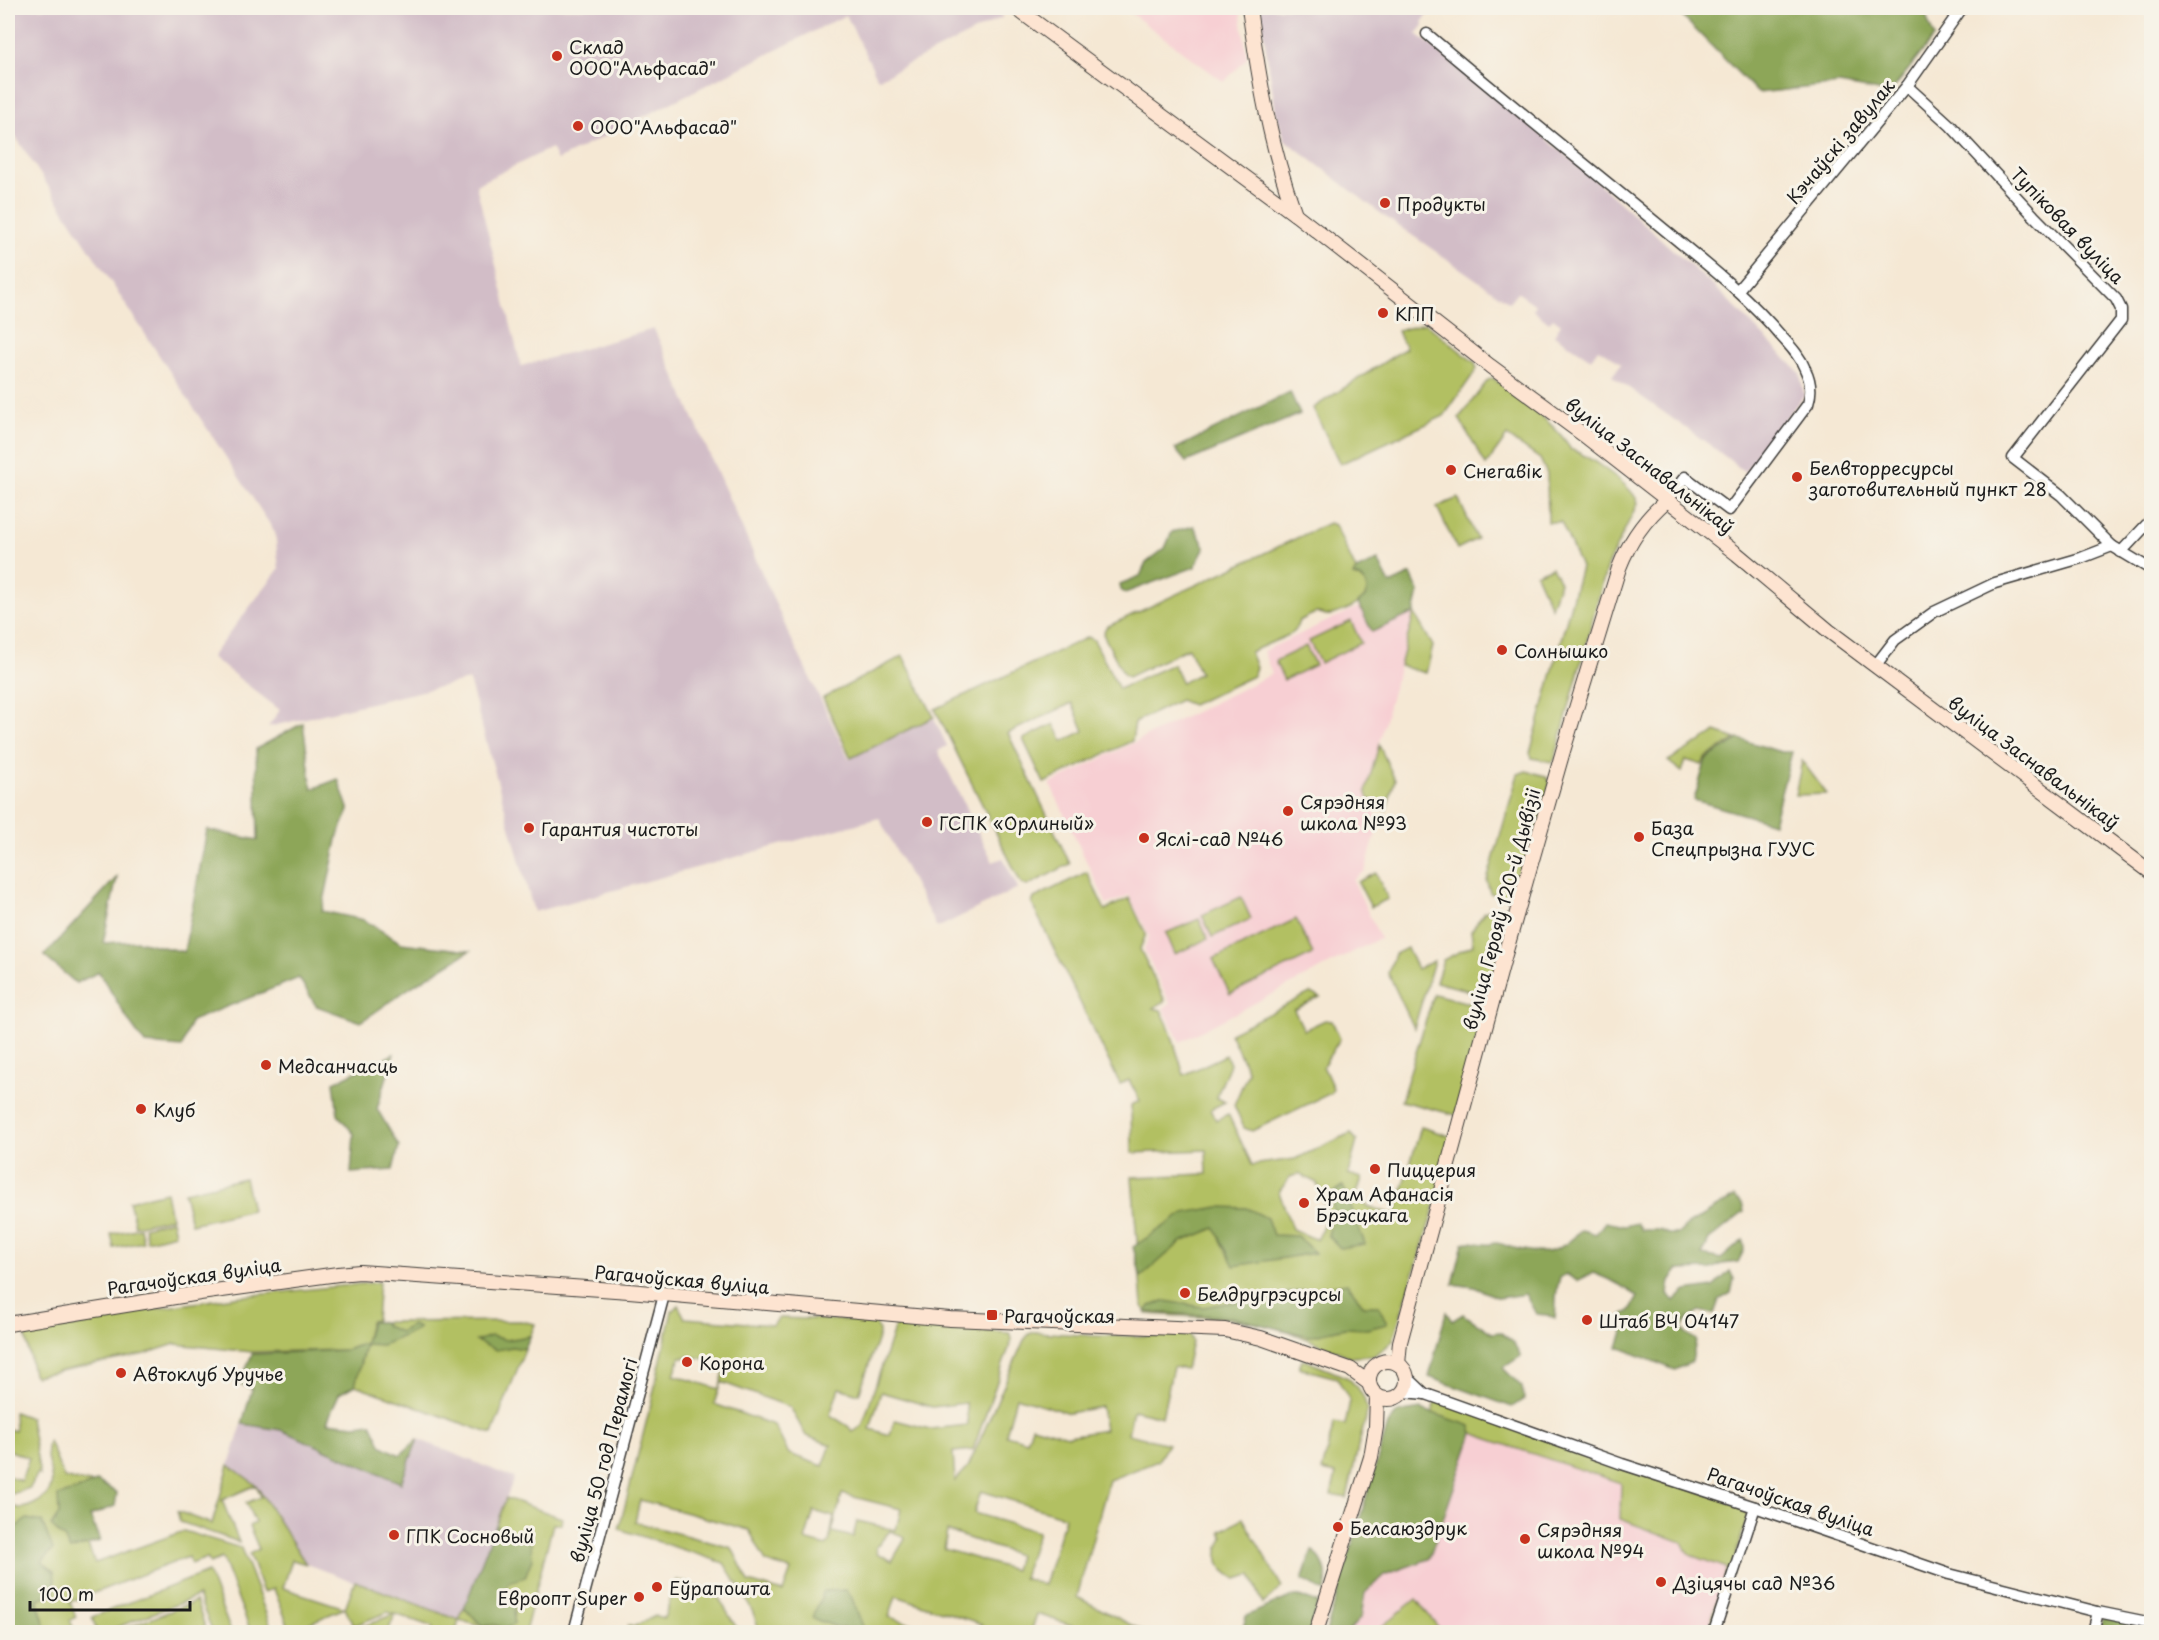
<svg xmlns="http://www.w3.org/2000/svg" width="2159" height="1640" font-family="'Playpen Sans',sans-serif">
<rect width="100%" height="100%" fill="#f7f3e8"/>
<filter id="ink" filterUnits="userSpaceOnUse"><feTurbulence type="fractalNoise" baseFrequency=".0167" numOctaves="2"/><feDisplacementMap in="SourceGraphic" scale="12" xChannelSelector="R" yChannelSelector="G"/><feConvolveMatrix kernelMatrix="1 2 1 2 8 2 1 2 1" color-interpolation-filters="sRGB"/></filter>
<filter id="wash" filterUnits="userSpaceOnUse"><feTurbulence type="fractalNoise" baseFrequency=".008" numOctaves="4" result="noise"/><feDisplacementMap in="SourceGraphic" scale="24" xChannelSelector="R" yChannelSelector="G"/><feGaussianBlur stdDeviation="1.35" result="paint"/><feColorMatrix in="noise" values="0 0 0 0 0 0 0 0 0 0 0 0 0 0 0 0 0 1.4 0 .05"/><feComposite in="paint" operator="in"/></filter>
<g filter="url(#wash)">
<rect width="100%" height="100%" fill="#f5e8d4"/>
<g fill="#f7cfd3">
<polygon points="1124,8 1240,8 1247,58 1224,82"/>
<polygon points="1402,587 1414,613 1366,791 1379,823 1365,871 1353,880 1380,938 1180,1042 1163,1008 1170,1004 1144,949 1149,936 1129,895 1107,905 1050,784 1272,674 1263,651"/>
<polygon points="1473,1433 1621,1483 1620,1519 1682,1542 1689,1554 1727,1568 1708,1632 1348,1632 1361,1617 1365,1593 1384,1575 1429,1559"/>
</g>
<g fill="#d2bdc7">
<polygon points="8,8 990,8 1003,17 878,79 846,15 557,160 551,148 476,185 521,366 654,329 788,632 849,759 934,718 947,746 938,751 993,862 1003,858 1018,888 937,928 879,818 534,912 469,680 268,727 280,710 211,657 279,569 275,532 8,125"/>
<polygon points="1260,8 1434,8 1422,22 1424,25 1417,34 1576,163 1722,294 1800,373 1804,395 1745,472 1710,445 1612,376 1621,364 1611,356 1598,349 1591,359 1554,335 1561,324 1553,318 1549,323 1533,310 1536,305 1517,292 1509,302 1387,218 1285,140 1276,113"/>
<polygon points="242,1424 281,1430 400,1483 418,1439 514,1478 459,1620 306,1564 256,1485 229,1465"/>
</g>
<g fill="#b2c062" stroke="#676e3f" stroke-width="1.5" fill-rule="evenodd">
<polygon points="1425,323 1475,363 1477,369 1444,416 1340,464 1313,408 1406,348 1397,331"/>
<path d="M 1493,378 C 1511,392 1564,430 1570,449 C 1587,455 1633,485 1638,503 L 1607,566 L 1555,759 L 1552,762 L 1532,758 L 1530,753 L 1581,567 L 1561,522 L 1548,522 L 1547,474 L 1540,459 L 1507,436 L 1486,465 L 1459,418 L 1488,380 Z"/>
<polygon points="1458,498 1477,539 1457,549 1437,507"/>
<path d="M 1329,523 L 1335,525 L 1356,570 L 1353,576 C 1358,577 1362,578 1365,583 C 1375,601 1343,612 1331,615 C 1326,616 1321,613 1317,613 C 1311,614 1304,619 1299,621 L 1295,631 L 1291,634 L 1250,652 L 1256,667 L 1253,676 L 1192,705 L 1180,700 L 1135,722 L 1132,741 L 1044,783 L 1023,739 L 1054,724 L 1063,741 L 1084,731 L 1072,703 L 1008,733 L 1070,864 L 1027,886 L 1021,883 L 935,709 L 1088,637 L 1094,640 L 1119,689 L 1173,664 L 1182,683 L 1200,673 L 1188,648 L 1128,677 L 1124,675 L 1103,634 L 1106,627 Z"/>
<polygon points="1552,567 1560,582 1551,607 1536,574"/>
<polygon points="1414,613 1433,646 1426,673 1400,666"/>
<polygon points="1351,621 1361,643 1320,663 1309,641"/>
<polygon points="1306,646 1315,665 1284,680 1275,661"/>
<polygon points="903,656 934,717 851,758 823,698"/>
<polygon points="1716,732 1736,739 1705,758 1702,765 1686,760 1682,772 1668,761"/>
<polygon points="1379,745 1395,780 1386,810 1376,806 1377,802 1369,799 1366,791"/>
<polygon points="1802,761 1827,794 1795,795"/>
<polygon points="1526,771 1546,776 1550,783 1519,896 1512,899 1490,893 1487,881 1518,774"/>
<path d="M 1087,872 L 1105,910 L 1129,898 L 1146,934 L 1140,949 L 1165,1001 L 1153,1008 L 1161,1010 L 1169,1027 L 1184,1075 L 1226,1055 L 1230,1064 L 1216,1098 L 1225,1102 L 1211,1109 L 1216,1120 L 1228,1114 L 1252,1165 L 1295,1159 L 1351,1133 L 1357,1141 L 1348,1174 L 1362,1178 L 1357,1193 L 1367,1206 L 1395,1215 L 1421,1127 L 1456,1138 L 1393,1340 L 1385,1348 L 1373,1356 L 1351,1357 L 1288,1331 L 1254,1323 L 1229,1319 L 1147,1314 L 1142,1306 L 1132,1177 L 1207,1174 L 1206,1150 L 1132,1153 L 1131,1105 L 1140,1101 L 1129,1080 L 1120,1084 L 1032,904 L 1034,898 ZM 1299,1174 L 1317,1183 L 1328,1215 L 1317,1240 L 1292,1229 L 1279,1192 L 1290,1177 Z"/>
<polygon points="1376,873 1388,899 1371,907 1358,882"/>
<polygon points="1241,897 1251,919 1212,937 1202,915"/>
<polygon points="1490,910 1508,916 1489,996 1436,982 1443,960 1473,945 1471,931 1484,912"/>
<polygon points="1199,919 1208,939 1175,954 1166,933"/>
<polygon points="1296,919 1313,954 1230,994 1213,959"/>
<polygon points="1407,948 1417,969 1434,961 1414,1028 1388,973 1395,954"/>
<polygon points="1310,993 1320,997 1294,1010 1304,1030 1325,1020 1332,1021 1340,1039 1323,1066 1333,1088 1331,1093 1252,1131 1244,1128 1234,1105 1248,1072 1230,1033"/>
<polygon points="1434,994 1485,1007 1456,1115 1401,1101"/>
<polygon points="245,1178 252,1210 191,1224 184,1192"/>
<polygon points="166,1192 171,1218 135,1226 129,1201"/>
<polygon points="172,1220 175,1234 147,1241 144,1227"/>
<polygon points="140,1228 143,1242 114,1248 111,1234"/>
<polygon points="379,1282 376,1320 370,1321 365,1343 346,1350 252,1352 175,1344 145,1354 35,1376 33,1374 26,1339 26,1333 32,1328 61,1324 62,1328 87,1324 87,1319 234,1297"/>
<path d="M 678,1305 L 685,1318 L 773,1325 L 779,1318 L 869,1321 C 877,1323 879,1327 879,1335 L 859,1394 L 839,1388 L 830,1415 L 848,1426 L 853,1432 L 862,1426 L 895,1326 L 899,1324 L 1010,1333 L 1012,1339 L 973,1450 L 953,1452 L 955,1481 L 968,1467 L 1024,1340 L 1029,1334 L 1035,1332 L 1096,1336 L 1158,1336 L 1159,1332 L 1190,1334 L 1192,1342 L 1186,1369 L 1173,1367 L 1162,1417 L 1133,1410 L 1128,1434 L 1168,1444 L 1158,1461 L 1109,1480 L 1077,1597 L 1145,1632 L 1092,1632 L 1037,1614 L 1031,1632 L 979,1632 L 982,1624 L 896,1596 L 889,1617 L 937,1632 L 757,1632 C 760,1615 733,1579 724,1563 L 619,1529 L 652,1399 L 672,1311 ZM 686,1356 L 707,1359 L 719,1367 L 719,1369 L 724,1371 L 719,1389 L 674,1375 L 680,1357 L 685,1358 ZM 721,1382 L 790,1407 L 806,1436 L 831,1445 L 823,1466 L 789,1454 L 774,1425 L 714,1404 ZM 881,1392 L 932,1407 L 966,1403 L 968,1425 L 930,1429 L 895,1420 L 890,1435 L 870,1429 ZM 1016,1397 L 1069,1413 L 1101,1407 L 1105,1430 L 1068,1436 L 1032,1426 L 1027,1441 L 1006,1435 ZM 981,1491 L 1065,1517 L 1044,1585 L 1023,1578 L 1038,1532 L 974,1513 ZM 842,1494 L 901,1509 L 896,1530 L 857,1521 L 853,1537 L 832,1532 ZM 640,1500 L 749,1530 L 766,1562 L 791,1570 L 783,1592 L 749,1582 L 732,1548 L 635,1522 ZM 814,1511 L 834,1517 L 829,1543 L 826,1546 L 805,1540 ZM 890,1531 L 903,1536 L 905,1539 L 892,1561 L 877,1553 L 876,1547 ZM 947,1531 L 1018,1555 L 1014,1570 L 944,1549 Z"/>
<polygon points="521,1321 535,1324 492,1434 355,1385 371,1322"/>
<polygon points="1302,1359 1348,1378 1358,1388 1364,1398 1367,1410 1366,1418 1358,1447 1347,1498 1331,1495 1336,1474 1322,1471 1334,1423 1345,1425 1350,1401 1337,1378 1299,1368"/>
<polygon points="1437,1399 1750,1509 1712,1632 1708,1632 1727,1568 1688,1554 1682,1542 1620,1519 1621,1483 1485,1438 1473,1433 1471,1426 1432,1414"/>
<polygon points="14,1412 30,1418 40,1475 38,1473 30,1488 12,1494 8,1492 8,1476 21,1481 29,1458 8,1450 8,1429 15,1431"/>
<path d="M 49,1441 L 64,1478 L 92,1483 L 83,1488 L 88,1545 L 95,1563 L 184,1531 L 241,1548 L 273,1632 L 251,1632 L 222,1558 L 210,1563 L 207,1558 L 191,1564 L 188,1557 L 70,1602 L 76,1617 L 70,1620 L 75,1632 L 47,1632 L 37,1599 L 41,1562 L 17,1526 L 8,1528 L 8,1505 C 18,1509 24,1509 34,1504 C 70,1486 38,1462 49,1441 Z"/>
<polygon points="229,1465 256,1485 306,1564 292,1560 283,1588 345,1608 355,1581 459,1620 464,1608 483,1626 495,1625 506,1629 503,1597 509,1581 525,1577 518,1536 506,1534 496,1525 506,1498 562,1518 561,1524 553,1524 525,1632 500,1632 459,1620 456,1632 431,1632 433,1627 395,1614 388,1632 350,1632 394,1614 388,1612 353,1626 345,1608 290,1631 290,1632 285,1632 290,1630 274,1589 263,1592 249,1554 259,1549 249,1526 255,1523 246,1503 261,1497 256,1485 222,1500 239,1542 180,1522 177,1511 212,1524"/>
<path d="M 1243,1518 L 1282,1587 L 1263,1604 L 1251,1575 L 1236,1579 C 1216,1567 1213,1559 1223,1537 L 1221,1531 Z"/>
<polygon points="208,1572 231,1632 213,1632 198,1596 110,1630 111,1632 97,1632 92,1617"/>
<polygon points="677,1580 716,1593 739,1632 634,1632 627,1630 628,1625 633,1627 655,1616 664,1618"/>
<polygon points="1416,1599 1442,1632 1385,1632 1381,1627"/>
<polygon points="196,1601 207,1632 117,1632"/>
</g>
<g fill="#8da658" stroke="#54613a" stroke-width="1.5">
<polygon points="1674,8 1923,8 1934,37 1890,93 1839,84 1758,93"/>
<polygon points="1290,392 1300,414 1186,462 1175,449"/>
<polygon points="1194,526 1205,547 1195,567 1125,593 1121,590 1120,584 1140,576 1146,563 1165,548 1172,532"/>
<path d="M 1378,560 L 1390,584 L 1411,574 L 1419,592 L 1414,613 L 1372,632 L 1358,603 L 1366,596 C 1369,585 1364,577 1353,576 L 1356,570 Z"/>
<polygon points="303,723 312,789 338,779 349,811 338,835 322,911 364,920 401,943 470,951 411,987 361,1022 316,1006 299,978 191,1021 182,1047 145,1044 130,1023 99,972 76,983 44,956 117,877 103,943 138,941 184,952 207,830 258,840 256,749"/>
<polygon points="1739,739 1781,752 1792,752 1773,823 1694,800 1706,759"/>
<polygon points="394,1054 377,1109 399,1146 393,1170 351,1173 354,1134 338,1115 334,1082"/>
<polygon points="1343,1186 1365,1244 1340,1248 1328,1235 1333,1215 1332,1194"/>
<path d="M 1734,1197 L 1742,1203 L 1744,1212 L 1709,1240 L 1702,1255 L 1721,1259 L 1743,1240 L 1744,1250 L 1738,1262 L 1722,1264 L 1712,1269 L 1677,1270 L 1670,1281 L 1668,1294 L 1674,1301 L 1686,1291 L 1713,1287 L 1730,1271 L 1734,1279 L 1731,1293 L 1719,1300 L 1714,1314 L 1699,1311 L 1690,1317 L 1681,1329 L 1696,1340 L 1692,1362 L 1675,1370 L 1618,1347 L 1623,1332 L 1618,1319 L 1631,1309 L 1638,1297 C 1624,1286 1609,1279 1593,1273 L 1577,1281 L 1566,1274 L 1560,1278 C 1554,1293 1557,1302 1555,1318 L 1547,1315 L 1536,1314 L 1525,1294 L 1499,1298 L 1474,1287 L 1453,1284 L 1463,1243 C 1473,1240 1477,1244 1486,1244 C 1489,1245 1492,1243 1496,1243 C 1502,1243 1508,1247 1514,1248 C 1549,1256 1556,1254 1582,1230 L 1596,1234 L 1605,1222 L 1624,1226 L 1637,1223 L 1642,1230 L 1660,1230 L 1668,1234 L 1678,1234 L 1686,1226 Z"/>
<polygon points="1219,1207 1247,1208 1267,1218 1273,1235 1297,1236 1315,1253 1234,1266 1215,1228 1181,1242 1141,1277 1133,1247 1184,1213"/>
<polygon points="1347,1283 1364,1306 1379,1306 1387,1324 1367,1329 1345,1328 1309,1336 1231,1317 1146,1312 1150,1306 1165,1301 1203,1307"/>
<polygon points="1446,1312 1452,1321 1463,1314 1492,1333 1500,1332 1513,1342 1521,1356 1503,1368 1522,1387 1524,1399 1512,1407 1429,1377"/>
<path d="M 371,1322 L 383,1322 L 386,1326 L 400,1332 L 412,1325 L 419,1328 C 415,1331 386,1344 381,1345 C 376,1345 371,1344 365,1344 L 355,1385 L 339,1394 L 327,1422 L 355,1425 L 371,1423 L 382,1446 L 400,1455 L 418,1439 L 401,1483 L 281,1430 L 242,1424 L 252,1389 L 229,1379 L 243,1376 L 252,1354 L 346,1350 L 365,1343 Z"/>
<polygon points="491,1336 506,1340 530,1336 525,1349 512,1347 496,1350 476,1341"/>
<polygon points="1421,1409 1471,1426 1473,1433 1429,1559 1384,1575 1365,1593 1361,1617 1348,1632 1326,1632 1388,1424 1397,1413"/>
<polygon points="97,1481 117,1493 115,1506 90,1516 100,1541 70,1550 64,1538 51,1526 59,1514 58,1496 83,1488"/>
<polygon points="27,1519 42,1522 53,1549 42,1562 54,1571 56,1591 37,1600 47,1632 8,1632 8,1528 17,1526"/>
<path d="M 496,1525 C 507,1534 518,1536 531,1542 L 532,1559 L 525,1577 L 509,1582 L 503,1597 L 515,1604 L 514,1624 L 506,1629 L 495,1625 L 483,1626 L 464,1608 Z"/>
<path d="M 1312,1550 C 1327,1562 1328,1575 1325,1592 L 1302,1580 Z"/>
<path d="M 846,1590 L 851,1596 L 864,1629 C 846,1631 829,1625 812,1618 L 824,1591 Z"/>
<polygon points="1290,1597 1301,1597 1318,1603 1309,1632 1242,1632 1246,1616"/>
<polygon points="2105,1613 2148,1622 2145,1632 2099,1632"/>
</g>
</g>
<g filter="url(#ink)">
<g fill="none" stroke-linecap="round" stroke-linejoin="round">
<defs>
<g id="street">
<polyline points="2149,8 2152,11"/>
<path d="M 1427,34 C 1509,104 1594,171 1677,240 C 1714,270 1750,299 1781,336 C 1790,346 1800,356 1805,369 C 1811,381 1812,392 1808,404 L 1729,510 L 1685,477 L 1667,500"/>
<polyline points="1907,86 1951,126 2034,216 2116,299 2121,309 2121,320 2013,458 2061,495 2112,546 2152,570"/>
<polyline points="1738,290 1907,86 1962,8"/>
<polyline points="2121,552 2152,519"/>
<polyline points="1875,666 1895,640 1934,612 1995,583 2081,558 2112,546"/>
<polyline points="1406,1376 1425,1394"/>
<polyline points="1403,1392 1426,1394 1622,1464 1755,1507 1949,1574 2098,1612 2152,1623"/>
<polyline points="574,1632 664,1295"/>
<polyline points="1714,1632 1755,1507"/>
<polyline points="2093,1632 2098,1612"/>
</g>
<g id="secondary">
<polyline points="1016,8 1295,214 1490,366 1584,435 1737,554 1829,631 2152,873"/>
<path d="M 1249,8 C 1259,80 1270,145 1295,214"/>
<polyline points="8,1324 200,1293 338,1274 360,1272 629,1291 950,1319 1225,1330 1261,1338 1350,1369 1369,1383"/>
<circle cx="1388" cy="1380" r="19"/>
<path d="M 1398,1364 L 1400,1342 L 1504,958 L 1563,751 L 1619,568 C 1629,542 1646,518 1667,500"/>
<polyline points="1316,1632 1371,1457 1376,1427 1377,1396"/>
</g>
</defs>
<use href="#street" stroke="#3d3b38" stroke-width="13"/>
<use href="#secondary" stroke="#3d3b38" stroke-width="16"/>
<use href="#street" stroke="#fff" stroke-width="10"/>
<use href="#secondary" stroke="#fde4d1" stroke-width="14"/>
</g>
</g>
<g fill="#c8321e" stroke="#f7f3e8" stroke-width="2">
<circle cx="557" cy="56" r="6"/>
<circle cx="578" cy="126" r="6"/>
<circle cx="1385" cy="203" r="6"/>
<circle cx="1383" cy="313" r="6"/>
<circle cx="1451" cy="470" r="6"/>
<circle cx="1797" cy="477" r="6"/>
<circle cx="1502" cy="650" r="6"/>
<circle cx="1288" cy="811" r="6"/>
<circle cx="927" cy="822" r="6"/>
<circle cx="529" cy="828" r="6"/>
<circle cx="1639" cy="837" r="6"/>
<circle cx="1144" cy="838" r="6"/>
<circle cx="266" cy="1065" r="6"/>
<circle cx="141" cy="1109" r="6"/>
<circle cx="1375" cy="1169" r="6"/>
<circle cx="1304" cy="1203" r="6"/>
<circle cx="1185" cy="1293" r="6"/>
<rect x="986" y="1309" width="12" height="12" rx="3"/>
<circle cx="1587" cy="1320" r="6"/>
<circle cx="687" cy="1362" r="6"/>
<circle cx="121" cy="1373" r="6"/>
<circle cx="1338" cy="1527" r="6"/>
<circle cx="394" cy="1535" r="6"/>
<circle cx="1525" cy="1539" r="6"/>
<circle cx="1661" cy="1582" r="6"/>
<circle cx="657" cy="1587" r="6"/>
<circle cx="639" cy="1597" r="6"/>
</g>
<g text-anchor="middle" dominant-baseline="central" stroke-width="6" stroke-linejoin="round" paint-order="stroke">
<g font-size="18" fill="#1c1c1c" stroke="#f7f3e8" text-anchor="start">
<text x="569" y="46">Склад<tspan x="569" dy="21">ООО"Альфасад"</tspan></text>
<text x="590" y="126">ООО"Альфасад"</text>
<text x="1397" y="203">Продукты</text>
<text x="1395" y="313">КПП</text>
<text x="1809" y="467">Белвторресурсы<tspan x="1809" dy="21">заготовительный пункт 28</tspan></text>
<text x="1463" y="470">Снегавік</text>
<text x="1514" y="650">Солнышко</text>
<text x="1300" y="801">Сярэдняя<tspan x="1300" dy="21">школа №93</tspan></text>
<text x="939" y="822">ГСПК «Орлиный»</text>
<text x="1651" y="827">База<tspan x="1651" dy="21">Спецпрызна ГУУС</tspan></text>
<text x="541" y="828">Гарантия чистоты</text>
<text x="1156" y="838">Яслі-сад №46</text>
<text x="278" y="1065">Медсанчасць</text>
<text x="153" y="1109">Клуб</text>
<text x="1387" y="1169">Пиццерия</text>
<text x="1316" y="1193">Храм Афанасія<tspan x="1316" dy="21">Брэсцкага</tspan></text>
<text x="1197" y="1293">Белдругрэсурсы</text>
<text x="1004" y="1315">Рагачоўская</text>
<text x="1599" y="1320">Штаб ВЧ 04147</text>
<text x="699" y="1362">Корона</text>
<text x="133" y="1373">Автоклуб Уручье</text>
<text x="1350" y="1527">Белсаюздрук</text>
<text x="1537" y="1529">Сярэдняя<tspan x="1537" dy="21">школа №94</tspan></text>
<text x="406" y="1535">ГПК Сосновый</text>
<text x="1673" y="1582">Дзіцячы сад №36</text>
<text x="669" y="1587">Еўрапошта</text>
<text x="627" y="1597" text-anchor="end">Евроопт Super</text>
</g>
<g font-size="18" fill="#1c1c1c" stroke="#f7f3e8">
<text transform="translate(1840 141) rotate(-50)">Кэчаўскі завулак</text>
<text transform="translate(2068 225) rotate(46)">Тупіковая вуліца</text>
<text transform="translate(1650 465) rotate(38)">вуліца Заснавальнікаў</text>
<text transform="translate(2034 762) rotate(37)">вуліца Заснавальнікаў</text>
<text transform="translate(1501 909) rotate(-75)">вуліца Герояў 120-й Дывізіі</text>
<text transform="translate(194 1276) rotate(-8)">Рагачоўская вуліца</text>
<text transform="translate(682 1279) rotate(5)">Рагачоўская вуліца</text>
<text transform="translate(603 1460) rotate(-75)">вуліца 50 год Перамогі</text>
<text transform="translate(1791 1501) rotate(19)">Рагачоўская вуліца</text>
</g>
</g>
<rect width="2159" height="1640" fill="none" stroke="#f7f3e8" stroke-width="30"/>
<path d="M30 1601v9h160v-9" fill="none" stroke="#1c1c1c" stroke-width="3"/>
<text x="39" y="1601" font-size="18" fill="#1c1c1c" stroke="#f7f3e8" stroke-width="4.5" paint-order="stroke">100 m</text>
</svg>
